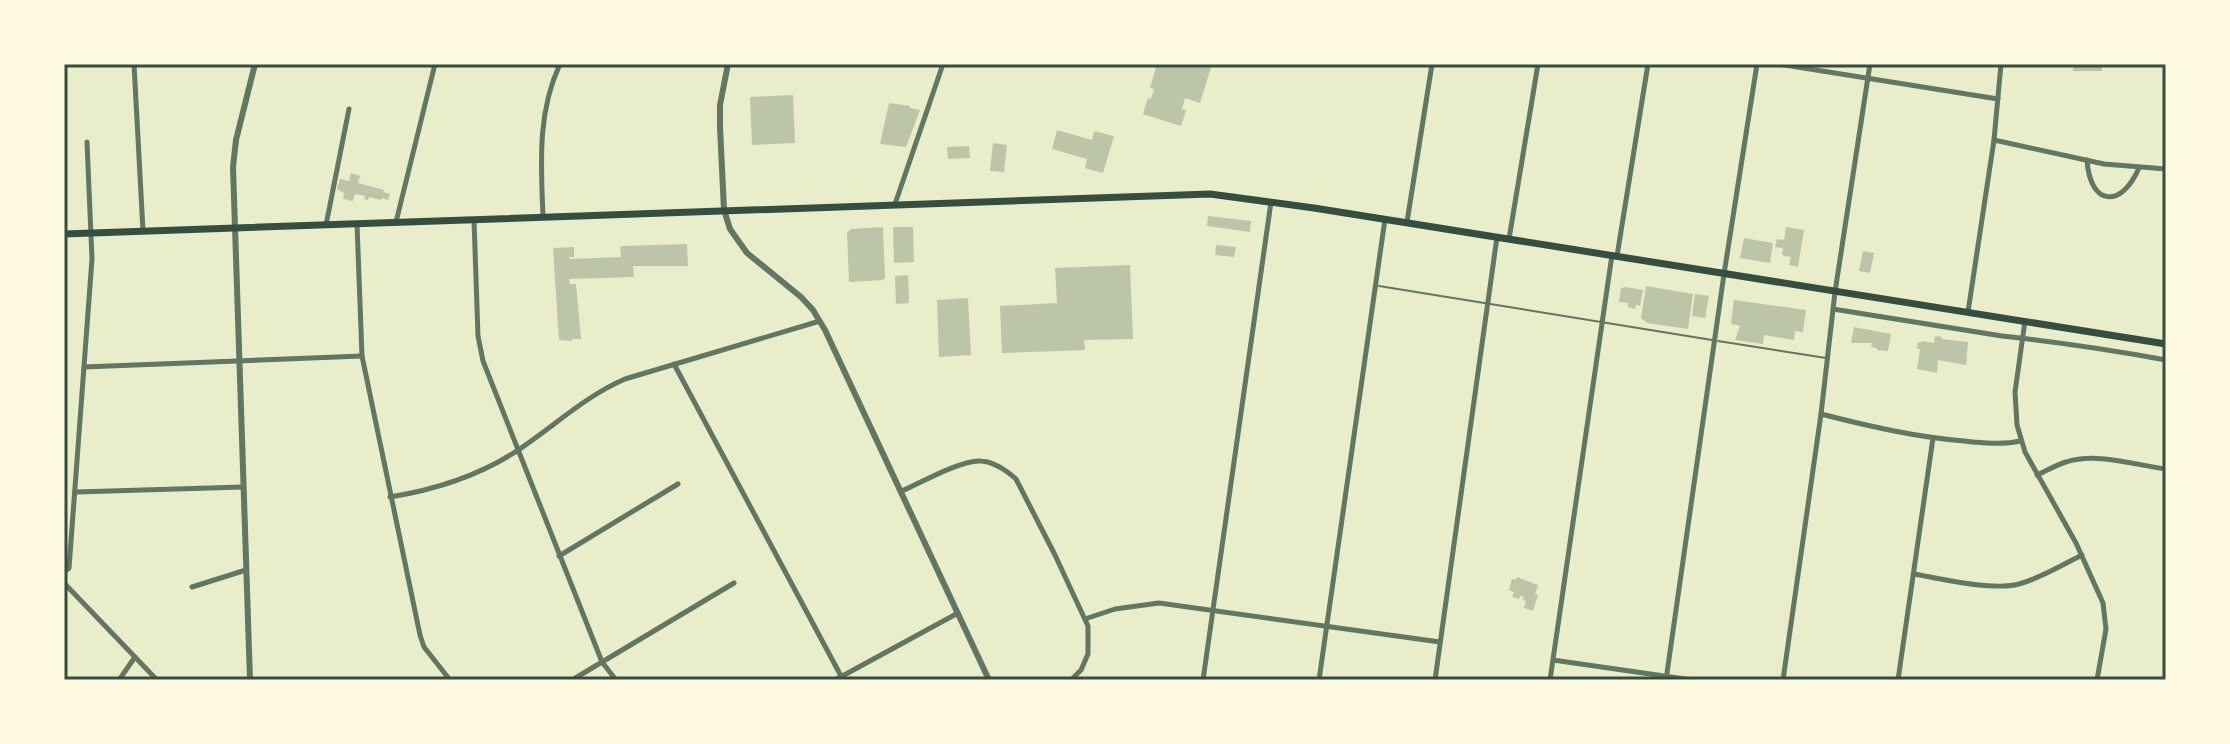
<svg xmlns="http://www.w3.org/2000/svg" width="2230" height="744" font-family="'Source Sans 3',sans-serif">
<rect width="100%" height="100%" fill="#e9edc9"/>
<g fill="#bcc5a7">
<polygon points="1157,64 1212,64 1200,103 1185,98 1182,109 1186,110 1181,126 1143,114 1148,98 1151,99 1154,89 1150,88"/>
<rect x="2073" y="64" width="29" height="7"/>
<polygon points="793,95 795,143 752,145 750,97"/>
<polygon points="889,103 910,106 910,108 920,110 906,147 880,144"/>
<polygon points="1057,130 1092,140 1094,131 1114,136 1103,173 1085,168 1087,159 1052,149"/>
<polygon points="993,143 1007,145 1004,172 990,171"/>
<polygon points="969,146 970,158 948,159 947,147"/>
<polygon points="351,173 360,176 358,183 384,190 383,192 390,194 388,200 382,198 381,200 369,197 368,200 364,199 365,196 355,194 353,201 343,199 344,193 337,189 340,179 349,181"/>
<polygon points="1208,216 1251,221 1250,232 1207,226"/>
<polygon points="883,227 885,278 883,280 849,282 847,233 851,229"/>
<polygon points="893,227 913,227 914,262 894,263"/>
<polygon points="1786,227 1804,230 1798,267 1789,265 1791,257 1782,255 1783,248 1775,247 1777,239 1784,240"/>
<polygon points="1744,238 1773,243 1770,263 1740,258"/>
<polygon points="687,244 688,266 633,266 634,277 569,279 570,284 576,284 581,339 572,339 572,341 559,340 553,248 574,247 574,257 569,257 569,259 621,257 620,247 623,246"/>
<polygon points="1216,245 1236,247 1234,257 1215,255"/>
<polygon points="1863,251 1874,253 1870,273 1859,271"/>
<polygon points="1130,265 1133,339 1084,340 1085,350 1002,353 1000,306 1057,303 1055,268"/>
<polygon points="908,275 909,303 896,304 895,276"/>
<polygon points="1646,286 1693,294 1688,329 1647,323 1641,318"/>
<polygon points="1626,287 1643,290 1640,306 1636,305 1635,309 1628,307 1628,303 1619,302 1621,288"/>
<polygon points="1695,294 1709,296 1705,318 1692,316"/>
<polygon points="968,298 971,355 939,357 937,300"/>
<polygon points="1734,300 1806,310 1803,332 1795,331 1794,340 1764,335 1763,344 1735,340 1740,326 1731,324"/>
<polygon points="1854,327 1891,334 1888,351 1877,350 1877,348 1871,347 1872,343 1851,343"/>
<polygon points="1935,336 1942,337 1941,339 1968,342 1966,365 1938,360 1937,373 1917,369 1920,349 1917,349 1918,342 1921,343 1921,341 1934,343"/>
<polygon points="1517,577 1538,585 1535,594 1538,595 1533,611 1524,608 1526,601 1523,600 1524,597 1520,596 1519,599 1512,597 1514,592 1509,590 1512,579 1516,580"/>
</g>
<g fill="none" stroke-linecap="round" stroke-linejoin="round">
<g stroke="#617663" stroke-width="2">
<polyline points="1379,286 1712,340"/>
<polyline points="1718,341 1826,358"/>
</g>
<g stroke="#617663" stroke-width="5">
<polyline points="134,64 143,231"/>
<polyline points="1778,64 1998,99"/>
<polyline points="1994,140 2104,164 2166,169"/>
<path d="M 2087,160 C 2090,206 2121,209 2139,168"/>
<polyline points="895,204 943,64"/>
<path d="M 543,217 C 541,164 537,113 560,64"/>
<polyline points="474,220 478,336 483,361 602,662 616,680"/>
<polyline points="396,222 435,64"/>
<polyline points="1407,222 1432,64"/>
<polyline points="357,224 362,356 420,635 424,647 450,680"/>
<polyline points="326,225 349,109"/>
<polyline points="1509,239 1538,64"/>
<polyline points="1617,256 1648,64"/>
<path d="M 1833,309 L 2002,336 C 2057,342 2112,350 2166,360"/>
<polyline points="1968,312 1994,140 2001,64"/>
<polyline points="2025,321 2015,392 2017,425 2025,452 2076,543 2103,603 2106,629 2097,680"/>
<polyline points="674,364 841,676"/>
<polyline points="84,367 362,356"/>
<path d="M 1821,414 C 1868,426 1915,437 1964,441 C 1982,443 2002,445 2021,441"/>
<path d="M 2037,475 C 2046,471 2056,465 2066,462 C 2096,452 2135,465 2166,469"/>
<path d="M 902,491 C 920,483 963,459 981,461 C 995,462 1006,470 1016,479 L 1055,555 L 1088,626 L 1088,654 L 1081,670 L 1071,680"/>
<polyline points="76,492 243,487"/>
<path d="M 390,497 C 433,490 475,477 512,454 C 550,430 583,397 625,379 L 820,321"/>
<polyline points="559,556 678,484"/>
<polyline points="64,572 69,568 92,259 87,142"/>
<path d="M 1914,574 C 1942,579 1992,591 2019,584 C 2041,578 2062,565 2082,555"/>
<polyline points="64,583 157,680"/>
<polyline points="192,587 246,570"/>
<polyline points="1085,619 1115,609 1159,603 1440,642"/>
<polyline points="1553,660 1692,680"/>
<polyline points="119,680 135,657"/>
<polyline points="572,680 734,583"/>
<polyline points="835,680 958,613"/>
<polyline points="1203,680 1271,202"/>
<polyline points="1319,680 1385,219"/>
<polyline points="1435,680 1497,237"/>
<polyline points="1550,680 1612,255"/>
<polyline points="1666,680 1724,274 1757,64"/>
<polyline points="1783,680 1821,414 1835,292 1870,64"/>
<polyline points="1898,680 1933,438"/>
</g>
<g stroke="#617663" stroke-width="6">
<polyline points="728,64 720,105 720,127 724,210 730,229 747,253 801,297 813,310 825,330 989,680"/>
<polyline points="250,680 233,167 236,140 255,64"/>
</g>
<polyline stroke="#344e41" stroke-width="7" points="64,234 1210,194 1314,208 2166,344"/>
</g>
<rect width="2230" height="744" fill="none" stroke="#fefae0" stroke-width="132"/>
<rect x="66" y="66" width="2098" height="612" fill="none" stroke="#344e41" stroke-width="3"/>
</svg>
